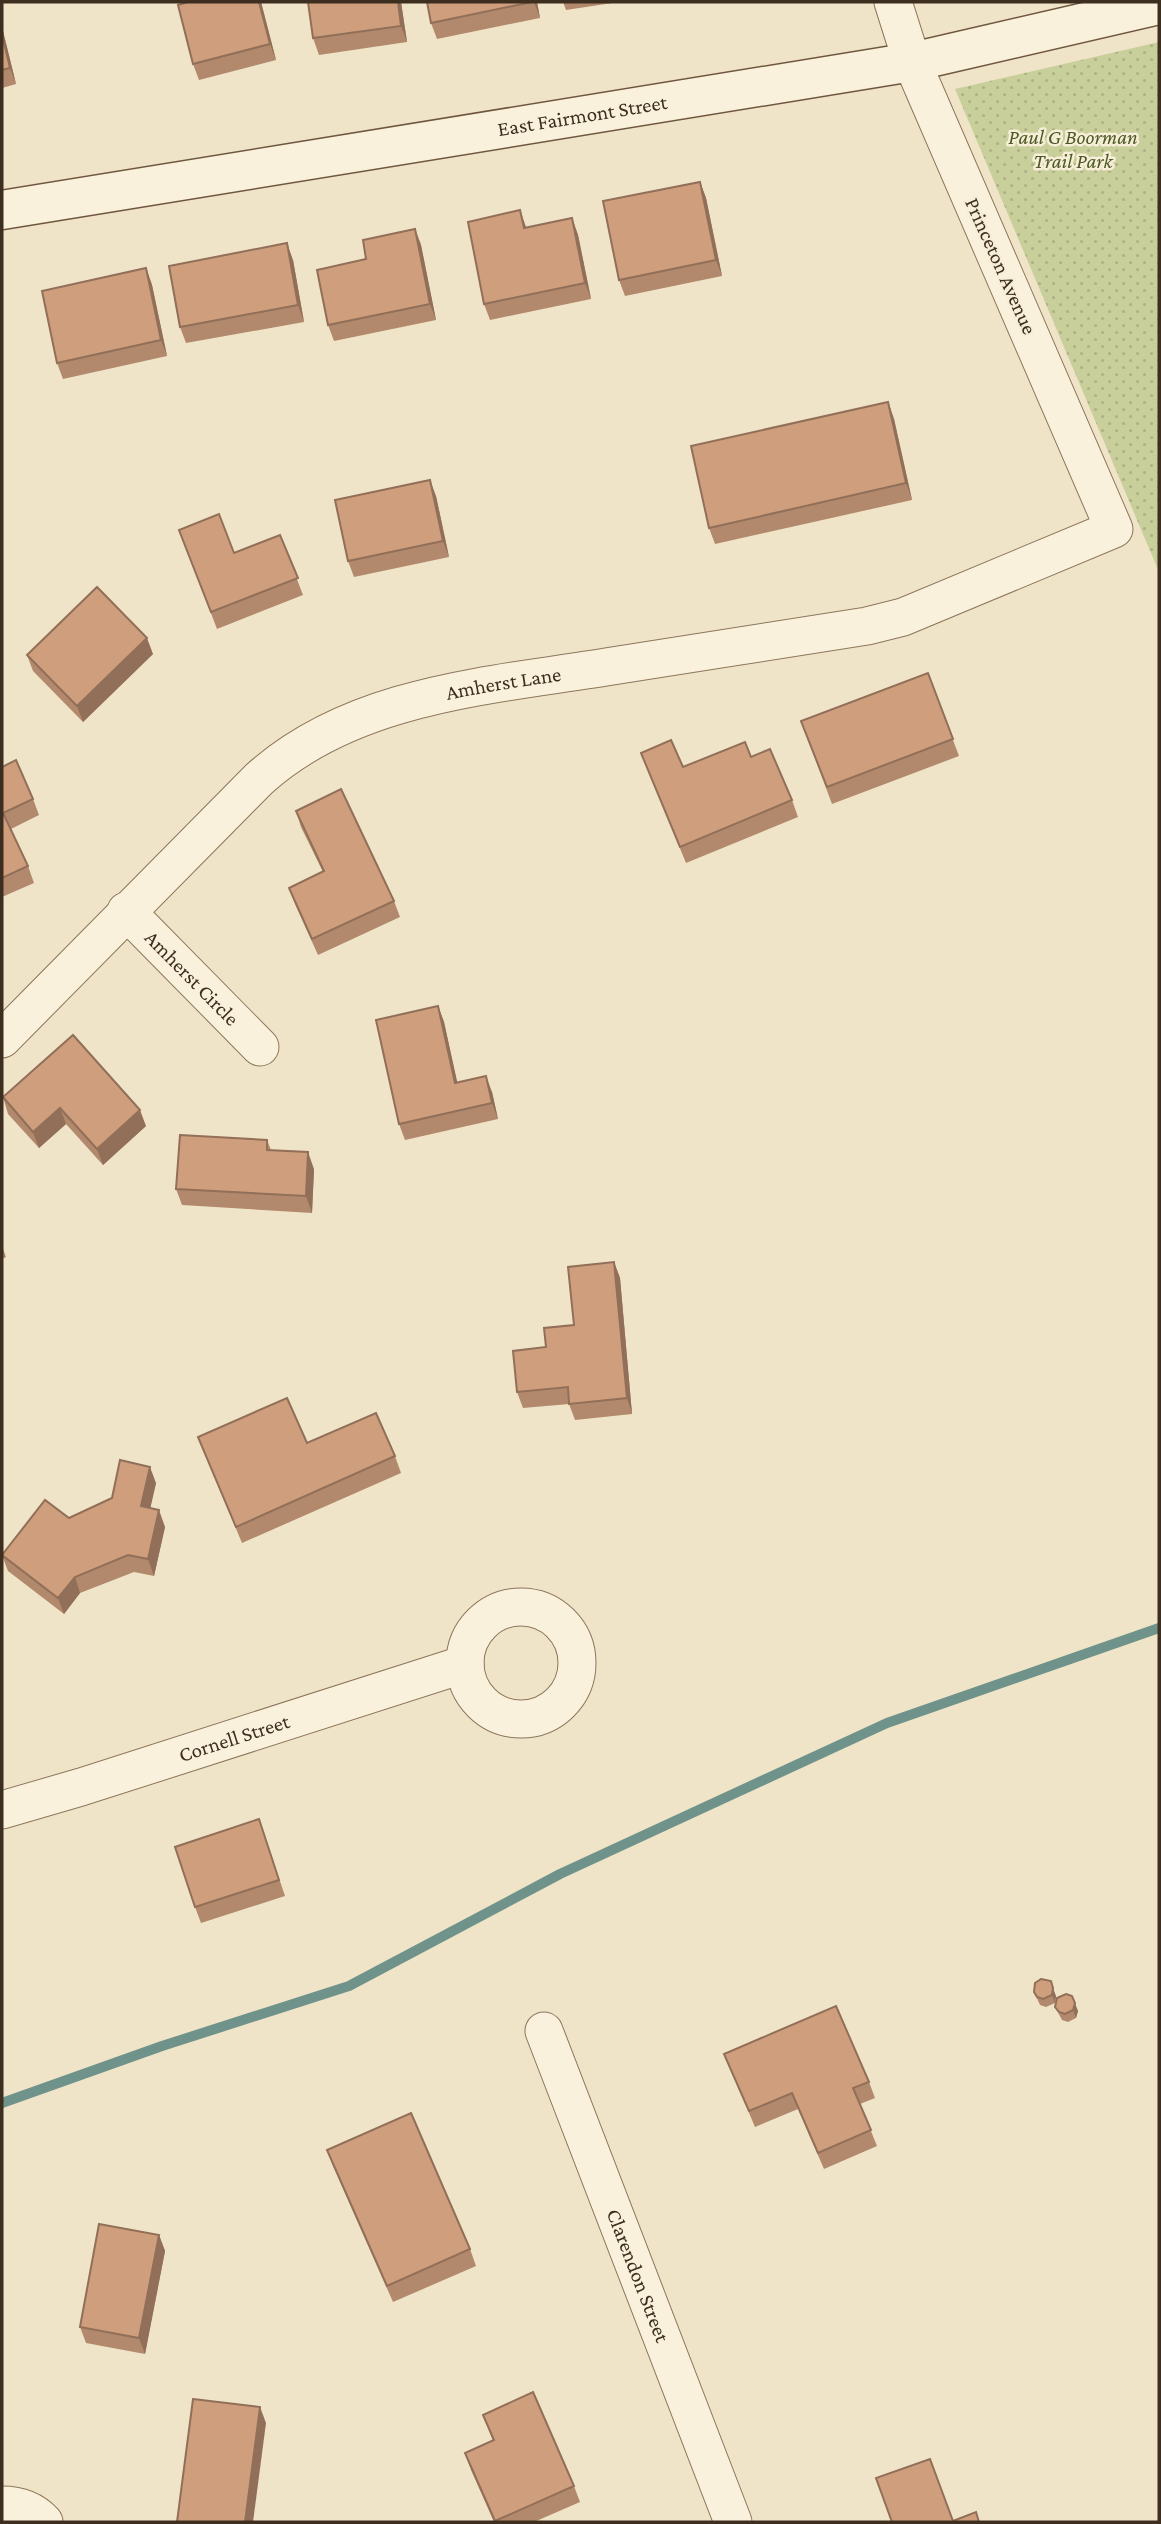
<svg xmlns="http://www.w3.org/2000/svg" width="1161" height="2524" font-family="'Crimson Pro',serif">
<defs>
<pattern id="park-dots" width="8" height="8" patternUnits="userSpaceOnUse" patternTransform="scale(1.75)"><rect width="8" height="8" fill="#c9cf9b"/><path d="M2 2h.1M6 6h.1" fill="none" stroke="#aeb285" stroke-width="1.8" stroke-linecap="round"/></pattern>
</defs>
<rect width="100%" height="100%" fill="#f0e4c8"/>
<polygon fill="url(#park-dots)" points="1159,42 1159,572 955,89"/>
<g fill="none" stroke-linecap="round" stroke-linejoin="round">
<polyline stroke="#6f938a" stroke-width="10" points="2,2103 162,2046 349,1986 560,1874 887,1723 1159,1628"/>
<defs>
<g id="street">
<path id="s1" d="M 126,911 L 260,1047"/>
<path id="s2" d="M 2,1039 L 259,779 C 352,695 487,686 606,667 C 693,653 780,640 867,626 L 903,617 L 1114,529 L 912,62 L 893,2"/>
<circle cx="521" cy="1663" r="56"/>
<path id="s3" d="M 2,1810 L 81,1787 L 465,1664"/>
<path id="s4" d="M 544,2031 L 733,2522"/>
<path d="M 2,2505 C 18,2505 33,2510 44,2522"/>
</g>
<g id="secondary">
<path id="s5" d="M 2,210 L 912,62 L 1159,5"/>
</g>
</defs>
<use href="#street" stroke="#8d765c" stroke-width="39"/>
<use href="#secondary" stroke="#6f573f" stroke-width="41"/>
<use href="#street" stroke="#faf1dc" stroke-width="37"/>
<use href="#secondary" stroke="#faf1dc" stroke-width="38"/>
</g>
<g fill="#b2896c">
<polygon points="261,2 276,60 199,80 193,64"/>
<polygon points="308,2 401,2 407,42 319,55 313,38"/>
<polygon points="427,2 537,2 540,18 437,39 431,23"/>
<polygon points="563,2 619,2 566,10"/>
<polygon points="2,27 16,84 2,88"/>
<polygon points="700,182 706,198 722,276 625,296 619,280"/>
<polygon points="572,218 578,235 591,299 490,320 484,304 526,228"/>
<polygon points="415,229 421,245 436,320 334,341 328,325 366,259"/>
<polygon points="293,260 304,322 186,343 180,327"/>
<polygon points="146,268 152,285 167,356 63,379 57,363"/>
<polygon points="888,402 894,419 912,500 715,544 709,528"/>
<polygon points="436,496 449,557 354,577 348,561"/>
<polygon points="179,530 234,553 280,535 303,595 217,629"/>
<polygon points="153,654 83,722 33,671 27,655"/>
<polygon points="928,673 959,756 832,804 801,721"/>
<polygon points="641,753 683,767 751,757 792,800 798,817 686,863"/>
<polygon points="2,767 33,799 39,815 11,829 28,866 34,883 2,897"/>
<polygon points="296,811 394,901 400,917 318,955 295,904 289,888 323,872 301,827"/>
<polygon points="438,1006 444,1022 457,1083 492,1092 498,1119 405,1140 399,1124"/>
<polygon points="3,1097 146,1126 103,1165 66,1124 39,1148 8,1114"/>
<polygon points="267,1140 271,1150 314,1169 312,1213 182,1205 176,1189"/>
<polygon points="2,1246 6,1257 2,1259"/>
<polygon points="614,1262 620,1278 632,1414 575,1420 569,1404 523,1408 517,1392 546,1347 574,1325"/>
<polygon points="198,1437 307,1443 395,1456 401,1473 242,1543"/>
<polygon points="156,1483 150,1508 165,1527 154,1576 134,1572 80,1593 64,1614 8,1571 2,1555 69,1518"/>
<polygon points="259,1819 285,1896 201,1923 195,1907"/>
<polygon points="1041,1979 1056,1996 1055,2003 1046,2007 1040,2005 1034,1992"/>
<polygon points="1057,1998 1078,2011 1076,2018 1068,2022 1062,2020 1055,2007"/>
<polygon points="724,2054 869,2082 875,2098 860,2104 877,2146 824,2169 798,2109 755,2127"/>
<polygon points="327,2150 470,2249 476,2266 393,2302 333,2166"/>
<polygon points="159,2235 165,2251 145,2354 86,2343 80,2327"/>
<polygon points="483,2415 574,2486 580,2502 534,2522 494,2522 471,2470 465,2453 493,2441"/>
</g>
<g fill="#916f58">
<polygon points="259,2 261,2 276,60 270,44"/>
<polygon points="398,2 401,2 407,42 401,26"/>
<polygon points="534,2 537,2 540,18"/>
<polygon points="2,27 16,84 10,68 2,34"/>
<polygon points="700,182 706,198 722,276 716,260"/>
<polygon points="520,210 526,227 530,244 524,228"/>
<polygon points="572,218 578,235 591,299 585,283"/>
<polygon points="415,229 421,245 436,320 430,304"/>
<polygon points="287,243 293,260 304,322 298,305"/>
<polygon points="146,268 152,285 167,356 161,340"/>
<polygon points="888,402 894,419 912,500 906,483"/>
<polygon points="430,480 436,496 449,557 443,541"/>
<polygon points="147,638 153,654 83,722 77,706"/>
<polygon points="438,1006 444,1022 461,1099 455,1083"/>
<polygon points="486,1076 492,1092 498,1119 492,1103"/>
<polygon points="60,1108 66,1124 39,1148 33,1132"/>
<polygon points="140,1110 146,1126 103,1165 97,1149"/>
<polygon points="308,1152 314,1169 312,1213 306,1196"/>
<polygon points="614,1262 620,1278 632,1414 627,1398"/>
<polygon points="150,1467 156,1483 147,1523 141,1506"/>
<polygon points="159,1510 165,1527 154,1576 148,1559"/>
<polygon points="75,1577 80,1593 64,1614 58,1598"/>
<polygon points="1053,1988 1056,1996 1055,2003 1052,1995"/>
<polygon points="1075,2003 1078,2011 1076,2018 1073,2010"/>
<polygon points="159,2235 165,2251 145,2354 139,2338"/>
<polygon points="260,2407 266,2423 253,2522 245,2522"/>
</g>
<g fill="#cf9f7d" stroke="#916f58" stroke-width="2">
<polygon points="188,2 259,2 270,44 193,64 178,5"/>
<polygon points="308,2 398,2 401,26 313,38"/>
<polygon points="427,2 532,2 431,23"/>
<polygon points="2,34 10,68 2,70"/>
<polygon points="700,182 716,260 619,280 603,201"/>
<polygon points="520,210 524,228 572,218 585,283 484,304 468,222"/>
<polygon points="415,229 430,304 328,325 317,270 366,259 363,240"/>
<polygon points="287,243 298,305 180,327 169,266"/>
<polygon points="146,268 161,340 57,363 42,291"/>
<polygon points="888,402 906,483 709,528 691,446"/>
<polygon points="430,480 443,541 348,561 335,500"/>
<polygon points="219,514 234,553 280,535 298,578 211,612 179,530"/>
<polygon points="97,587 147,638 77,706 27,655"/>
<polygon points="928,673 953,739 827,787 801,721"/>
<polygon points="671,740 683,767 745,742 751,757 770,749 792,800 680,847 641,753"/>
<polygon points="16,760 33,799 3,813 28,866 2,878 2,767"/>
<polygon points="341,789 394,901 312,939 289,888 324,871 296,811"/>
<polygon points="438,1006 455,1083 486,1076 492,1103 399,1124 376,1020"/>
<polygon points="73,1035 140,1110 97,1149 60,1108 33,1132 3,1097"/>
<polygon points="180,1135 267,1140 267,1150 308,1152 306,1196 176,1189"/>
<polygon points="614,1262 627,1398 569,1404 568,1387 517,1392 513,1351 546,1347 544,1328 574,1325 568,1267"/>
<polygon points="287,1398 307,1443 376,1413 395,1456 236,1527 198,1437"/>
<polygon points="120,1460 150,1467 141,1506 159,1510 148,1559 128,1555 75,1577 58,1598 2,1555 45,1500 69,1518 112,1498"/>
<polygon points="259,1819 279,1880 195,1907 175,1847"/>
<polygon points="1041,1979 1051,1981 1053,1988 1052,1995 1043,1999 1037,1997 1034,1992 1035,1983"/>
<polygon points="1066,1994 1072,1996 1075,2003 1073,2010 1065,2014 1059,2012 1055,2007 1057,1998"/>
<polygon points="836,2006 869,2082 853,2088 871,2130 818,2153 792,2093 749,2111 724,2054"/>
<polygon points="411,2113 470,2249 387,2286 327,2150"/>
<polygon points="99,2224 159,2235 139,2338 80,2327"/>
<polygon points="533,2392 574,2486 495,2521 465,2453 494,2440 483,2415"/>
<polygon points="193,2399 260,2407 245,2522 177,2522"/>
<polygon points="930,2459 953,2521 976,2512 979,2522 892,2522 876,2478"/>
</g>
<g text-anchor="middle" dominant-baseline="central" stroke-width="5" stroke-linejoin="round" paint-order="stroke">
<g font-size="21" fill="#3d2e20" stroke="#f7eed8">
<text stroke="none"><textPath href="#s5" startOffset="588">East Fairmont Street</textPath></text>
<text transform="translate(1001 266) rotate(66)">Princeton Avenue</text>
<text stroke="none"><textPath href="#s2" startOffset="632">Amherst Lane</textPath></text>
<text stroke="none"><textPath href="#s1" startOffset="94">Amherst Circle</textPath></text>
<text stroke="none"><textPath href="#s3" startOffset="243">Cornell Street</textPath></text>
<text stroke="none"><textPath href="#s4" startOffset="262">Clarendon Street</textPath></text>
</g>
<g font-size="21" font-style="italic" fill="#4d5a26" stroke="#f7eed8">
<text x="1073" y="137">Paul G Boorman<tspan x="1073" dy="24">Trail Park</tspan></text>
</g>
</g>
<rect width="1161" height="2524" fill="none" stroke="#3d2e20" stroke-width="7"/>
</svg>
